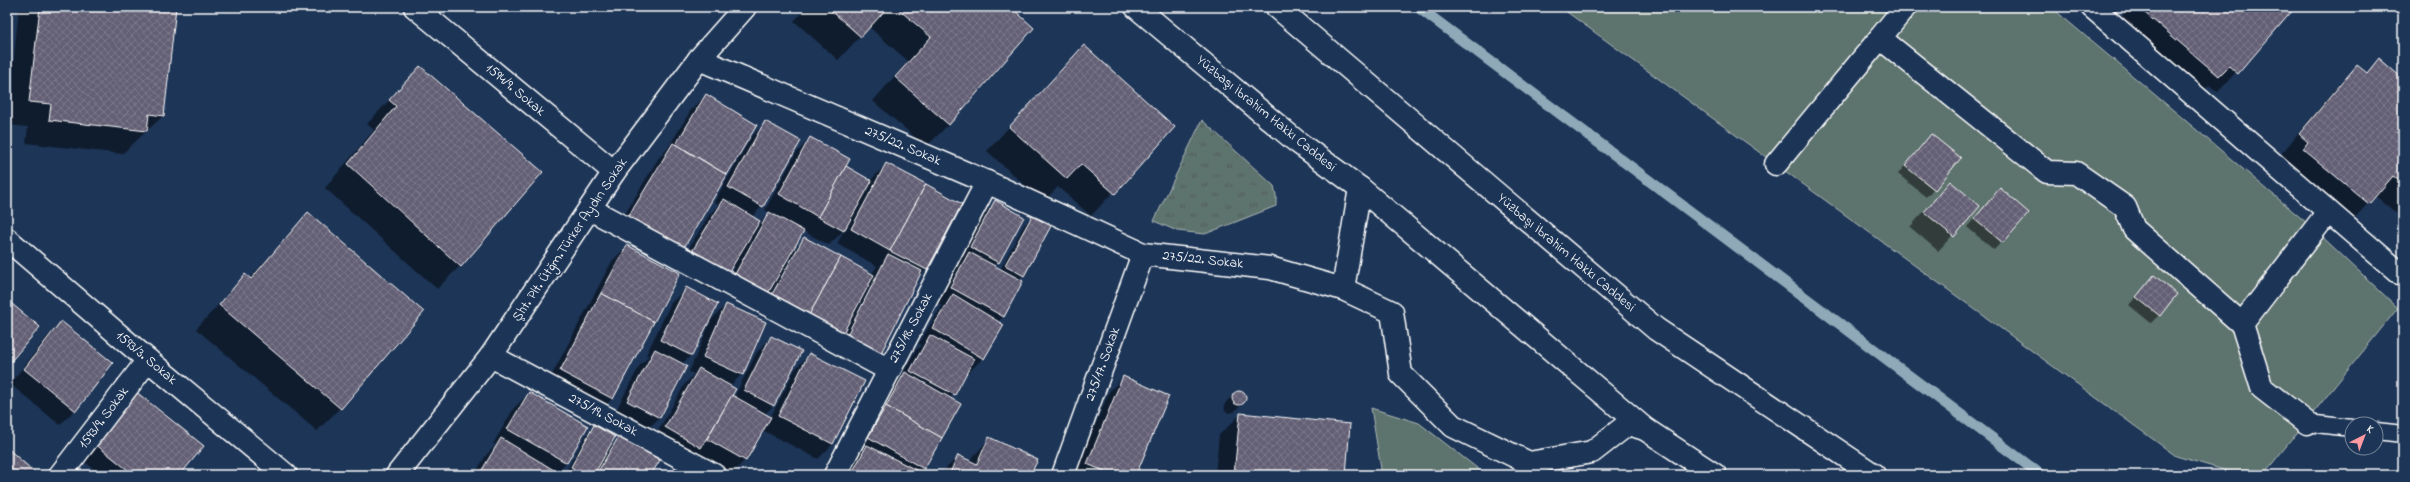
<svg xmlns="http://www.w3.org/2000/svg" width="2410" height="482" font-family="'Indie Flower',sans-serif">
<defs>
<pattern id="grass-tufts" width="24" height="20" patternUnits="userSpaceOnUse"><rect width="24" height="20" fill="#5d736e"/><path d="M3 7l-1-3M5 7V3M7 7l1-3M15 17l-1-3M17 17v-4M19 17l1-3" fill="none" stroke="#535c5a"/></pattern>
<pattern id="building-cross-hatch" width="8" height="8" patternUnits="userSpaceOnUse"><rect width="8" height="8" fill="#645f74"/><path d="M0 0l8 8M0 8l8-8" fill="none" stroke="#7b7789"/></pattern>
</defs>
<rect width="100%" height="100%" fill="#1d3557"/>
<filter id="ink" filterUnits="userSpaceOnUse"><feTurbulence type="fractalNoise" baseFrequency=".025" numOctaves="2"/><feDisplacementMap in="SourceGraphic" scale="8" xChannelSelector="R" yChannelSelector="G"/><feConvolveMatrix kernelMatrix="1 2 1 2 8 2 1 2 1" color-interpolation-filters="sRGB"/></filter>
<g filter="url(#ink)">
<polygon fill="url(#grass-tufts)" stroke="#aeb9b6" points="1202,120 1274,186 1276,195 1276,206 1205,234 1177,231 1154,221"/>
<g fill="#5d736e" stroke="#aeb9b6">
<polygon points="1560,7 2051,7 2314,229 2398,308 2263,475 2241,475 2176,456"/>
<polygon points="1371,408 1419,423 1486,475 1382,475"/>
</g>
<g fill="#0007" fill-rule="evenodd">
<polygon points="19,7 175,7 163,116 122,154 26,143 28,127 7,125"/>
<polygon points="807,7 1010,7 949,124 926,147 873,101 908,61 869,27 838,60 794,21"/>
<polygon points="2121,7 2288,7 2292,10 2218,92 2209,85 2200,94 2116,23 2125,13"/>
<polygon points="1084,46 1174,127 1091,216 1058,187 1043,202 987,151"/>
<polygon points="2379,60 2403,80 2403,211 2399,215 2375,196 2350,223 2284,168 2289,162 2281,154 2338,86 2357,66 2366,73"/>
<polygon points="420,67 460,266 437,289 325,188 374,130 367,124"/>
<polygon points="706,95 756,125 681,250 666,265 613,234 658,159 668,148 691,110"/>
<path d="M 766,122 L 762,206 L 752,217 L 757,226 L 770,213 L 765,210 L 796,153 L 811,138 L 845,167 L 870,181 L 886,164 L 926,270 L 917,279 L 880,352 L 865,367 L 839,336 L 826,349 L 757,311 L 766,295 L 752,309 L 720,291 L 734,266 L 732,265 L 726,275 L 711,290 L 677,268 L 709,215 L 719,205 L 714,202 L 751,137 ZM 844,230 L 837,244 L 877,266 L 871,275 L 805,238 L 792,251 L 803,231 L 829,245 Z"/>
<polygon points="1923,144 1960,159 1926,197 1898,174"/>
<polygon points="1950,182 1979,207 1938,251 1910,227"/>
<polygon points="2000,189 2028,213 1994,250 1967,227"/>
<polygon points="995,202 1023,217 994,266 1000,270 1024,225 1032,217 1023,275 1019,280 1004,316 998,322 1003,325 983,358 968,373 966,372 950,399 923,468 919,473 924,475 845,475 852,461 858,455 854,452 890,388 899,380 915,351 921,345 918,344 942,306 936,302 959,264 956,263 980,217"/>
<polygon points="308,214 423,312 340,408 317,431 196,329 245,276 249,279"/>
<polygon points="627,246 678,274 612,399 597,414 546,386 612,261"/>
<polygon points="2154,276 2159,315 2151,323 2129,305"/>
<polygon points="686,288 691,355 682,364 686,366 659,418 644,432 613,416 640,365 649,356 646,355 671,303"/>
<polygon points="726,305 742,374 730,386 731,396 734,397 757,352 771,337 773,406 764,415 770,418 795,369 810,354 864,381 833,444 818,459 762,430 745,460 731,475 694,454 651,443 685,384 694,374 689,372 711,320"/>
<polygon points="61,322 75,410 60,425 10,384 47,337"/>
<polygon points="1123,377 1135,475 1074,475 1109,392"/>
<polygon points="1239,392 1245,399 1243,403 1234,412 1229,413 1225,411 1224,406 1226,402 1234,394"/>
<polygon points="529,393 587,427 566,463 556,473 560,475 474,475 487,454 496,445 493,444 514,408"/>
<polygon points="120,407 179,475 101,475 80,458"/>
<polygon points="1241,414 1345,475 1215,475 1219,435"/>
<polygon points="594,427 609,448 620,437 650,475 564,475 586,435"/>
<polygon points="990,438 1029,475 939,475 959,456 969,461"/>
</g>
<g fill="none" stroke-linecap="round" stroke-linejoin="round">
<polyline stroke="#8fa9b8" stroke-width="11" points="1418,7 2041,475"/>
</g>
<g fill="url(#building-cross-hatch)" stroke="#fff">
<polygon points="40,7 176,7 164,116 149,114 147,131 49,120 51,104 29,102"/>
<polygon points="827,7 888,7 861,37"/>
<polygon points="896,7 1011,7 1034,28 949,125 895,77 931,37"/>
<polygon points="2138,7 2290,7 2293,10 2238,74 2229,66 2219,76"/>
<polygon points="1084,45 1175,127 1115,194 1081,164 1067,179 1009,127"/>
<polygon points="2379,58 2403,79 2403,184 2393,176 2369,204 2303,149 2308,142 2299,134 2357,65 2367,73"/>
<polygon points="420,66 543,172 461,267 348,164 396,106 389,100"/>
<polygon points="706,94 757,125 727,175 676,144"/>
<polygon points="765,121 801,141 763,207 728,187"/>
<polygon points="1931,134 1961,158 1935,190 1905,166"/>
<polygon points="810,137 850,159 818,217 779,194"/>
<polygon points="673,143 727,175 682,251 627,219"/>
<polygon points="886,163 926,184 890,251 851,229"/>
<polygon points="846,166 872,181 844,231 818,217"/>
<polygon points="1950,181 1980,206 1954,237 1924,212"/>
<polygon points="926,184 962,204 927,270 890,251"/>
<polygon points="2000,188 2029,213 2003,243 1974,219"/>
<polygon points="724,199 760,221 727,275 691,253"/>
<polygon points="995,200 1024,217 999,263 970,247"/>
<polygon points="308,212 424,312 341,409 219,305 245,274 251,279"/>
<polygon points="769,212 804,231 767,295 734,276"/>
<polygon points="1032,216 1051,226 1024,276 1005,265"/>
<polygon points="804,237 841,257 808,317 771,296"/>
<polygon points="627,245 680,273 654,322 601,293"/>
<polygon points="969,252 1023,281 1004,317 950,287"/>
<polygon points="888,254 922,271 881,353 847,335"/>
<polygon points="841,257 874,275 842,335 808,317"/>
<polygon points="2154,275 2177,294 2160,316 2136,297"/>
<polygon points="686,287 718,304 692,356 660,340"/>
<polygon points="601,293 654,322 613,399 560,371"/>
<polygon points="953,294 1004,325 984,359 932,328"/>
<polygon points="7,300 40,327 7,366"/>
<polygon points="726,304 766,322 743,375 703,357"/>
<polygon points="61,321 113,363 76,411 24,369"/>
<polygon points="930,335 974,359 955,395 910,371"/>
<polygon points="771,336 802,351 774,406 744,390"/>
<polygon points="655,349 687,366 660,418 627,401"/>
<polygon points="809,353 865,381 833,444 778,416"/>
<polygon points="699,368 736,389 701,448 665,427"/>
<polygon points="905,372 961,404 942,438 886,406"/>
<polygon points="1123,376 1169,396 1136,475 1114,475 1087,464"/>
<polygon points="135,391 204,446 180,475 134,475 94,443"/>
<circle cx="1239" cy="398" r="7"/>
<polygon points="529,392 588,426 567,463 507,429"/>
<polygon points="732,395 771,417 746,461 707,439"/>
<polygon points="886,406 942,438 924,469 868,437"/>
<polygon points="1240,413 1350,424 1346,475 1234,475"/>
<polygon points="594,425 615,437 594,475 586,475 571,467"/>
<polygon points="619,436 660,460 651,475 596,475"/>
<polygon points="989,437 1038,460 1030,475 949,475 958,455 977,464"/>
<polygon points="501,438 562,475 479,475"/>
<polygon points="867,445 926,475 851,475"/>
<polygon points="7,448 37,474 36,475 7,475"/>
<polygon points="661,470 671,475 659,475"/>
</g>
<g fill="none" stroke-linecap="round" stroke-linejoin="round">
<defs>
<g id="service">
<polyline points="2307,423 2352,428"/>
<polyline points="2376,431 2403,434"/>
</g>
<g id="pedestrian">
<polyline points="1905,7 1880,38 2047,172 2076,173 2125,207 2134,229 2242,324 2328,212"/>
<polyline points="1776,164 1880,38"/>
<polyline points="2242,324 2262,388 2307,423"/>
</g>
<g id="minor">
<polyline points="415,7 614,172"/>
<polyline points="2092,7 2403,276"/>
<polyline points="699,59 987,182 1143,254 1270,268 1343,289 1392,312 1401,374 1453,426 1529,463 1592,452 1628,424 1645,429"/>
<polyline points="590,209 889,370"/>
<polyline points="1343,289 1360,188"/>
<polyline points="491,356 714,475"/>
<polyline points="60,475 148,360"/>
<polyline points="835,475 987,182"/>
<polyline points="1063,475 1143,254"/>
</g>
<polyline id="tertiary" points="7,239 148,360 286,475"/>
<g id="secondary">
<polyline points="1136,7 1296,141 1360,188 1645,429 1715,475"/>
<polyline points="1277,7 1656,329 1874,475"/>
<polyline points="397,475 491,356 614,172 699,59 745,7"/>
</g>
</defs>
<use href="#service" stroke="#fff" stroke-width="19"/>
<use href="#pedestrian" stroke="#fff" stroke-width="25"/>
<use href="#minor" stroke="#fff" stroke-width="25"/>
<use href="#tertiary" stroke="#fff" stroke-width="25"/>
<use href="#secondary" stroke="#fff" stroke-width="25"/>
<use href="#service" stroke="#1d3557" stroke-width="16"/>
<use href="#pedestrian" stroke="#1d3557" stroke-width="22"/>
<use href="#minor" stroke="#1d3557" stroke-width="22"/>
<use href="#tertiary" stroke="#1d3557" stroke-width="22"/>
<use href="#secondary" stroke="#1d3557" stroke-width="22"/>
</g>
</g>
<g text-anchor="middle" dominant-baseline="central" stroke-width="3" stroke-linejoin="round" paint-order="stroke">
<g font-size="14" fill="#fff" stroke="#1d3557">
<text transform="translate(515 90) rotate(40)">1594/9. Sokak</text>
<text transform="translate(1266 114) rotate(39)">Yüzbaşı İbrahim Hakkı Caddesi</text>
<text transform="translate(903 146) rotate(23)">275/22. Sokak</text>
<text transform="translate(570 240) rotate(-56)">Şht. Plt. Ütğm.Türker Aydın Sokak</text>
<text transform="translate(1566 253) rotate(40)">Yüzbaşı İbrahim Hakkı Caddesi</text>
<text transform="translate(1203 260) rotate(6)">275/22. Sokak</text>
<text transform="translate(911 328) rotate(-62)">275/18. Sokak</text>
<text transform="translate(146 358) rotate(40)">1593/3. Sokak</text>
<text transform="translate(1103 364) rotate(-70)">275/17. Sokak</text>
<text transform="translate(603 415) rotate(28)">275/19. Sokak</text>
<text transform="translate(104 418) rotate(-53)">1593/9. Sokak</text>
</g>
</g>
<rect width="2410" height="482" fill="none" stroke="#1d3557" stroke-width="24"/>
<rect x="12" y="12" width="2386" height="458" fill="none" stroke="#fff" stroke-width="1.5" filter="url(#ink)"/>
<g transform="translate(2364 436) rotate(42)"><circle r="19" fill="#1d3557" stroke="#77869a"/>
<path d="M0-3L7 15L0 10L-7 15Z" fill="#ff9aa2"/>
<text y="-6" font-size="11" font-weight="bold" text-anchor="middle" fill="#ffffff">K</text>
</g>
</svg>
